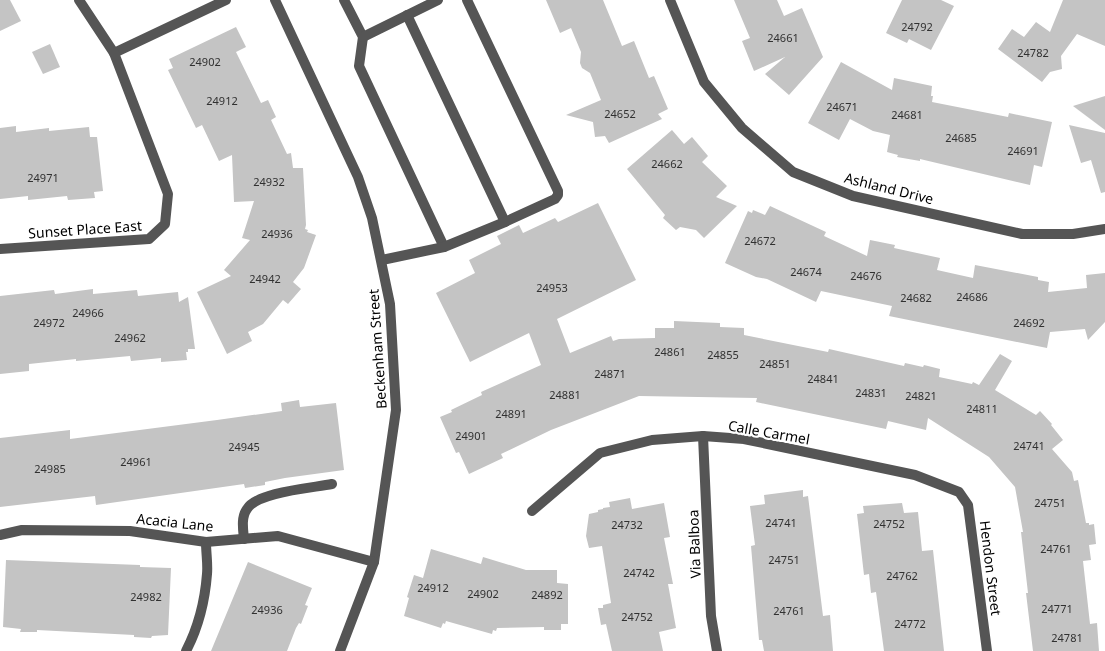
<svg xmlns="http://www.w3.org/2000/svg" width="1105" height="651" font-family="'Noto Sans',sans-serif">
<rect width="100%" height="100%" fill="#fff"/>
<g fill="#c4c4c4">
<polygon points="0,0 10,0 21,21 0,31"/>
<polygon points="546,0 603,0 622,46 634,41 649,78 654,76 668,109 658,114 662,119 609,143 605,136 595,137 593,122 566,115 601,100 590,73 582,68 580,63 581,52 571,28 560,33"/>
<polygon points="734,0 777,0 784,16 802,8 823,57 789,95 765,74 785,57 754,71 742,41 750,38"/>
<polygon points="902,0 941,0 954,6 931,50 909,39 907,43 886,33"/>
<polygon points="1063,0 1105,0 1105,46 1077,34 1061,56 1062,69 1050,72 1042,82 998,49 1012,29 1024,37 1036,22 1050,32"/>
<polygon points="236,27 246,47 236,52 261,103 268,100 276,117 271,120 287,154 291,153 293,168 303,168 306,225 305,229 308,230 307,232 316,235 304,268 293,282 301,289 288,304 283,300 263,324 248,332 252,341 227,354 197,292 231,276 224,270 250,240 242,238 254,201 234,202 232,155 219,161 202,125 196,128 168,70 173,68 169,59"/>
<polygon points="50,44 60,67 43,74 32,52"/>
<polygon points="841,62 892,90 894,78 932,86 931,96 933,96 932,102 1008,117 1009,113 1052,122 1042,167 1034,165 1030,185 920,159 920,161 897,157 898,155 887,152 890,135 873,131 850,119 839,140 808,123"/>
<polygon points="1105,96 1105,130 1073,106"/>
<polygon points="1069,125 1105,133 1105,192 1101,193 1091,160 1081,163"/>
<polygon points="16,126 16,132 49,128 49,131 89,127 90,137 97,137 103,191 94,192 95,198 68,200 67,196 28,200 28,196 0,199 0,128"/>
<polygon points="672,130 684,144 692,137 708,156 702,162 727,186 716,197 737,206 704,238 696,230 680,227 676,230 663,218 665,215 627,169"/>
<polygon points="598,203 636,280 557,319 570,353 611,336 613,341 619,339 655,338 655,328 674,328 674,321 720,323 720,327 744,328 744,335 828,352 829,349 904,366 905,363 923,367 924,365 940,369 939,377 972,384 973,382 979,385 1000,354 1012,361 995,390 1036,415 1040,411 1052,424 1051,425 1063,440 1052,449 1072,472 1074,481 1078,480 1086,523 1089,523 1089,525 1094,524 1096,544 1089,545 1091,560 1083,561 1090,624 1097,623 1099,651 1033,651 1026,593 1028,593 1021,532 1023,532 1015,487 989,457 928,418 926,430 888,421 886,429 756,402 757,398 639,396 551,430 501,454 503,458 469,474 459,452 456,453 440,417 452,412 451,410 482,395 481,392 541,365 529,333 470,362 436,293 475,273 469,260 501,244 497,236 519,225 523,233 555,218 558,222"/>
<polygon points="770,206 826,232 824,236 867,256 870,240 895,245 894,248 940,258 937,270 973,278 975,265 1038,277 1038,280 1049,282 1048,292 1087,288 1086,275 1105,273 1105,322 1088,340 1085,329 1050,332 1047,348 889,316 892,306 821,291 816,302 767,279 756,277 725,263 748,211 752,213 753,210 765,215"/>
<polygon points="93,289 93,294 137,290 138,296 178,292 179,302 188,297 195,349 188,349 188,352 186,352 187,360 161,362 161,358 131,361 130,356 76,361 76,359 29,364 29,371 0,374 0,296 54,290 55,294"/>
<polygon points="299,400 300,407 336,403 344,470 285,478 265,482 265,485 245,488 244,484 96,505 95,496 0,507 0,438 70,430 70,439 217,420 282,411 281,403"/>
<polygon points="803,490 803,497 808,496 823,616 830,615 833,651 764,651 762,640 759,640 751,546 755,545 750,506 765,504 764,495"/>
<polygon points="630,498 632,509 664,503 670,537 664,538 673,584 668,584 676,628 659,632 663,651 612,651 606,624 601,625 598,608 603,608 603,605 611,603 602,546 589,548 586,536 589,514 598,512 598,510 603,509 603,508 610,507 609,502"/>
<polygon points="902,503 904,513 918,512 922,551 933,550 944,651 884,651 876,592 871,593 869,574 864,575 857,514 864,513 863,506"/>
<polygon points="431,549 481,564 483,557 526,570 557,570 557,583 568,584 568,624 561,624 561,630 544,630 544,627 497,628 496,631 493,630 492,634 446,621 445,624 443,623 441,628 404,616 409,598 407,597 414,575 423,578"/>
<polygon points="6,560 140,565 140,567 171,568 168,635 152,636 151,638 134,637 134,635 37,630 37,632 20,632 21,629 3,627"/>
<polygon points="248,562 312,588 305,605 308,606 301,624 299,623 296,628 287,651 211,651"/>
</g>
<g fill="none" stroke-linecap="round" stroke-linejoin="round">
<g stroke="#555" stroke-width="10">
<polyline points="344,0 363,37 359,66 444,247"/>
<polyline points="407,15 505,222"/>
<polyline points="363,37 438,0"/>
<polyline points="382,260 444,247 505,222 555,199 558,195 558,191 467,0"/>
</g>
<g stroke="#555" stroke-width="10">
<polyline points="275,0 358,177 372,218 390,304 396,410 374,562 340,651"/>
<polyline points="670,0 704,82 742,128 793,172 853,196 1022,234 1073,234 1105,229"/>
<polyline points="114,53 226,0"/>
<polyline points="0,249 149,239 165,224 168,194 114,53 79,0"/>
<polyline points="703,436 711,616 717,651"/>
<polyline points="532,511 600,453 652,440 703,436 744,439 915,475 959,492 968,505 987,651"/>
<polyline points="0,535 22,530 130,531 206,542 278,536 374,562"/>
<path d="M 244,539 C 243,529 241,517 247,509 C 257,492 312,488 332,484"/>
<path d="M 186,651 C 198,628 205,600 207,574 C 208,564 206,553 206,542"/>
</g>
</g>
<g text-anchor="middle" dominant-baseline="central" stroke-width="4.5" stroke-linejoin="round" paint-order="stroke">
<g font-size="11" fill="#313131">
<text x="917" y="26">24792</text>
<text x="783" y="37">24661</text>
<text x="1033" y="52">24782</text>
<text x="205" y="61">24902</text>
<text x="222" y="100">24912</text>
<text x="842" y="106">24671</text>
<text x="620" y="113">24652</text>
<text x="907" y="114">24681</text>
<text x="961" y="137">24685</text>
<text x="1023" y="150">24691</text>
<text x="667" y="163">24662</text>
<text x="43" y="177">24971</text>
<text x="269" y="181">24932</text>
<text x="277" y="233">24936</text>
<text x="760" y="240">24672</text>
<text x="806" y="271">24674</text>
<text x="866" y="275">24676</text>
<text x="265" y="278">24942</text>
<text x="552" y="287">24953</text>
<text x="972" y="296">24686</text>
<text x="916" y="297">24682</text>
<text x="88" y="312">24966</text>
<text x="49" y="322">24972</text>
<text x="1029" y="322">24692</text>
<text x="130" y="337">24962</text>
<text x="670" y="351">24861</text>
<text x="723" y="354">24855</text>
<text x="775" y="363">24851</text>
<text x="610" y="373">24871</text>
<text x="823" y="378">24841</text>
<text x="871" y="392">24831</text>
<text x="565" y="394">24881</text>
<text x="921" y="395">24821</text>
<text x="982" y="408">24811</text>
<text x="511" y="413">24891</text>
<text x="471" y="435">24901</text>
<text x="1029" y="445">24741</text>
<text x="244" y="446">24945</text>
<text x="136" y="461">24961</text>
<text x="50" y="468">24985</text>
<text x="1050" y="502">24751</text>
<text x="781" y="522">24741</text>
<text x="889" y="523">24752</text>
<text x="627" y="524">24732</text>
<text x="1056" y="548">24761</text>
<text x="784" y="559">24751</text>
<text x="639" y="572">24742</text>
<text x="902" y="575">24762</text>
<text x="433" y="587">24912</text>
<text x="483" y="593">24902</text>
<text x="547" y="594">24892</text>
<text x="146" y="596">24982</text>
<text x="1057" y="608">24771</text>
<text x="267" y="609">24936</text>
<text x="789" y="610">24761</text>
<text x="637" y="616">24752</text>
<text x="910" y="623">24772</text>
<text x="1067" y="637">24781</text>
</g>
<g font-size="14" fill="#000" stroke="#fff">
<text transform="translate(889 188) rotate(14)">Ashland Drive</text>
<text transform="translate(85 229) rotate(-4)">Sunset Place East</text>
<text transform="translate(377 349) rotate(-94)">Beckenham Street</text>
<text transform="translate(769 432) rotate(10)">Calle Carmel</text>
<text transform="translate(175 522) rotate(6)">Acacia Lane</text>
<text transform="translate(694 544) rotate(-92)">Via Balboa</text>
<text transform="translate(991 568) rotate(83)">Hendon Street</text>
</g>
</g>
</svg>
